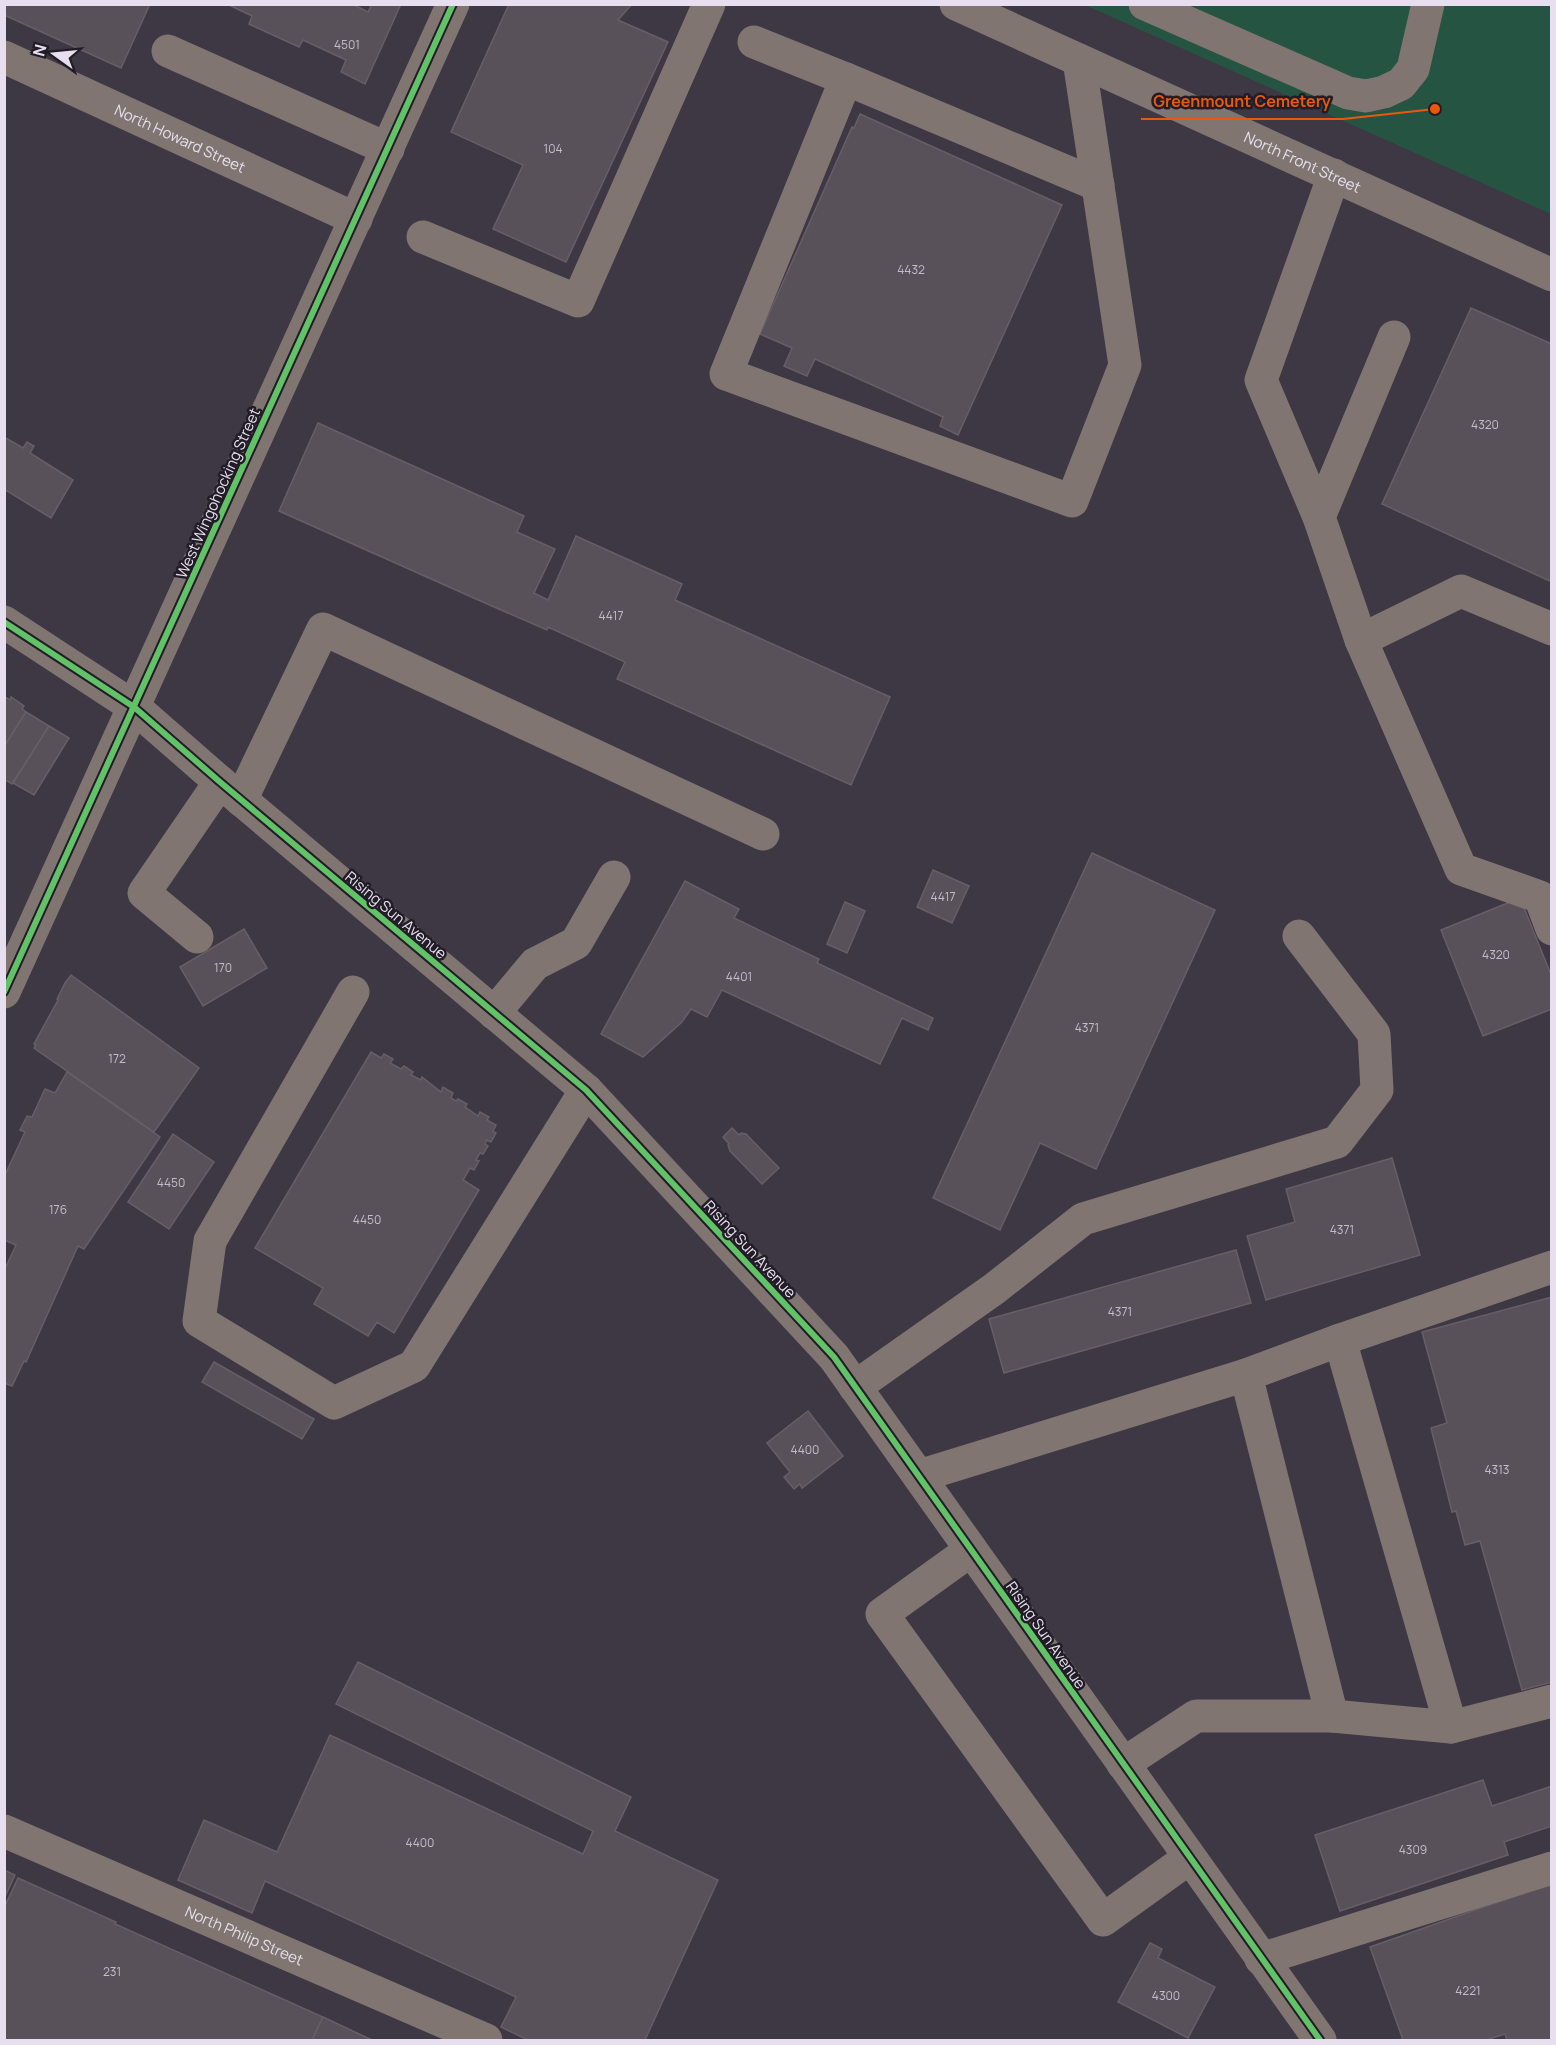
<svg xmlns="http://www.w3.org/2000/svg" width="1556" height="2045" font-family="Manrope,sans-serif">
<rect width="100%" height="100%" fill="#3e3744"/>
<polygon fill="#265443" points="1085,5 1551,5 1551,214"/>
<g fill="#59515a" stroke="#675e67" stroke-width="1.5">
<polygon points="4,4 150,4 121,68 4,15"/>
<polygon points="227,4 352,4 368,12 372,4 401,4 365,84 341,72 346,60 303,40 299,47 249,24 252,16"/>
<polygon points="509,4 632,4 618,20 668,42 566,262 493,229 523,165 451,132"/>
<polygon points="860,114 1062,205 958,435 940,426 943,417 815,359 807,376 784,366 792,348 760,334 852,127 854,128"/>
<polygon points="1471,308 1552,344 1552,582 1382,504"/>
<polygon points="318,423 524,516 517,532 555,549 534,593 548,600 576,536 682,584 675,600 890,697 851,785 617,679 625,662 548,627 547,630 485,603 279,511"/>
<polygon points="4,437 23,448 27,442 34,446 30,453 73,480 51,518 4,489"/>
<polygon points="5,697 10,700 11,697 24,706 22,709 26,712 4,747"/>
<polygon points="26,712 49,726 12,784 4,779 4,747"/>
<polygon points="49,726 69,738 34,795 13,783"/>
<polygon points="1092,853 1215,910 1096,1169 1040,1143 1000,1230 933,1198"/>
<polygon points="933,870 969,886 952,923 917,907"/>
<polygon points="685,881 739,909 734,918 819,959 817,963 933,1018 928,1030 902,1018 880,1064 722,990 707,1017 691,1009 682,1022 643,1057 601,1034"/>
<polygon points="1520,898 1552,977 1552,1009 1483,1036 1441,930"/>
<polygon points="845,902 865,911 847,953 827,944"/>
<polygon points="244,929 267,968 203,1006 180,967"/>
<polygon points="71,975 199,1068 154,1132 34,1048 36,1045 34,1044 58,1000 57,999 65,983"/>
<polygon points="371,1052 381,1058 384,1054 393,1059 390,1063 401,1069 404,1066 413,1072 411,1075 421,1080 422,1077 441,1092 443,1087 453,1093 451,1098 456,1101 458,1099 467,1104 465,1107 478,1116 480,1112 489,1117 487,1120 496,1125 493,1131 496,1133 491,1142 487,1140 485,1144 488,1146 483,1154 480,1153 476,1160 479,1161 474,1170 470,1168 463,1180 479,1190 394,1333 377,1322 368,1336 314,1304 323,1288 255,1248"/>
<polygon points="67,1072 160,1137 84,1249 78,1246 26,1362 24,1361 12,1386 4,1383 4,1271 16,1245 4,1240 4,1177 25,1132 20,1130 27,1116 32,1117 45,1089 55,1093"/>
<polygon points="732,1128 739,1135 741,1133 746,1134 779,1168 762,1184 730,1151 728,1145 729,1144 723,1137"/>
<polygon points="173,1134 214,1162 169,1229 128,1202"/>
<polygon points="1392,1158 1420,1255 1266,1300 1247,1236 1295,1222 1286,1189"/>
<polygon points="1236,1250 1251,1303 1004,1373 989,1319"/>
<polygon points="1552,1297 1552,1682 1522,1690 1480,1541 1465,1545 1456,1511 1452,1512 1431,1428 1447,1423 1422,1332"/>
<polygon points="214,1362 314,1419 302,1439 202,1382"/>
<polygon points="808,1411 843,1456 802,1488 800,1484 794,1489 784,1477 790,1472 767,1443"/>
<polygon points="358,1662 631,1797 615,1831 718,1880 645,2040 528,2040 501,2027 516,1997 265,1881 252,1913 178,1880 204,1820 277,1852 330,1735 583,1854 593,1831 336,1704"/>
<polygon points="1483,1780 1492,1806 1552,1786 1552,1826 1504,1842 1508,1855 1340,1911 1315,1835"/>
<polygon points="4,1870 15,1875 4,1899"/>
<polygon points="18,1878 116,1922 115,1924 323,2017 312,2040 4,2040 4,1908"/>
<polygon points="1552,1883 1552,2040 1507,2040 1505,2034 1486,2040 1403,2040 1370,1947"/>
<polygon points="1150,1943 1162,1949 1158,1958 1215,1987 1188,2038 1118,2002"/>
<polygon points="323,2017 372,2040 312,2040"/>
</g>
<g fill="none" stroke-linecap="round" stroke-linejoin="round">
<g stroke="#807571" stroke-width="33">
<path id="s1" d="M 956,4 L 1552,275"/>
<polyline points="1145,4 1348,93 1366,96 1384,92 1401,84 1413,69 1428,4"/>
<polyline points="754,42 846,79 726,374 1072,501 1125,365 1079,60"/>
<polyline points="168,51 388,149"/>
<path id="s2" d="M 4,57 L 356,219"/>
<polyline points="846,79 1098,185"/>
<polyline points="1334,175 1261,380 1319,517 1361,640 1461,869 1540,897 1552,929"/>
<polyline points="423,237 578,301 709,4"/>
<polyline points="1319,517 1394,337"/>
<polyline points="4,622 134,707 220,782 586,1090 834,1357 1320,2040"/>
<polyline points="1361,640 1461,591 1552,629"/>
<polyline points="241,800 323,629 763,834"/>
<polyline points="197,937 144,893 220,782"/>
<polyline points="4,992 453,4"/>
<polyline points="353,992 210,1241 199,1321 334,1403 414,1366 586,1090"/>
<polyline points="494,1013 535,964 576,943 614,877"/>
<polyline points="1340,1340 1552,1267"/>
<polyline points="855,1387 994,1289 1083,1219 1337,1142 1377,1090 1374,1034 1299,936"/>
<polyline points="919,1476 1246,1375 1340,1340 1451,1727 1332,1716"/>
<polyline points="971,1550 882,1614 1103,1920 1189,1858"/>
<polyline points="1451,1727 1552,1701"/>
<polyline points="1123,1764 1196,1716 1332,1716 1246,1375"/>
<path id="s3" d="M 4,1831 L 486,2040"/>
<polyline points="1261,1959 1552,1868"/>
</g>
<defs>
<g id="cycleway">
<polyline points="4,622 134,707 220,782 586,1090 834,1357 1320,2040"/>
<polyline points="4,992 453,4"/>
</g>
</defs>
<use href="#cycleway" stroke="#221c27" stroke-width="10"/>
<use href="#cycleway" stroke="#61c268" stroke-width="6"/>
</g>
<g text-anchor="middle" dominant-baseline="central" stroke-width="5" stroke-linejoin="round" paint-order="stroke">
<g font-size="12" fill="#c4bcca">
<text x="347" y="44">4501</text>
<text x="553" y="148">104</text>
<text x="911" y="269">4432</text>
<text x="1485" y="424">4320</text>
<text x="611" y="615">4417</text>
<text x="943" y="896">4417</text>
<text x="1496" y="954">4320</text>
<text x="223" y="967">170</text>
<text x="739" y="976">4401</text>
<text x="1087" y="1027">4371</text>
<text x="117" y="1058">172</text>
<text x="171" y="1182">4450</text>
<text x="58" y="1209">176</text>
<text x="367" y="1219">4450</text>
<text x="1342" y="1229">4371</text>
<text x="1120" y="1311">4371</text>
<text x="805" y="1449">4400</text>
<text x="1497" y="1469">4313</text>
<text x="420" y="1842">4400</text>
<text x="1413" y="1849">4309</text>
<text x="112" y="1971">231</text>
<text x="1468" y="1990">4221</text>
<text x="1166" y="1995">4300</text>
</g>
<g font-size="15" fill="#e7dfef" stroke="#221c27">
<text stroke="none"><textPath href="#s2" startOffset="194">North Howard Street</textPath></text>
<text stroke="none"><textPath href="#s1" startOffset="381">North Front Street</textPath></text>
<text transform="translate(218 493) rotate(-66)">West Wingohocking Street</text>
<text transform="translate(396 915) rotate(40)">Rising Sun Avenue</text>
<text transform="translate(750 1249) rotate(47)">Rising Sun Avenue</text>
<text transform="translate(1046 1635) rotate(55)">Rising Sun Avenue</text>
<text stroke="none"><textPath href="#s3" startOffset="262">North Philip Street</textPath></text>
</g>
</g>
<path fill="none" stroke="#e8590c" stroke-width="2" d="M1435 109L1343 119H1141"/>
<circle fill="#e8590c" stroke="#221c27" stroke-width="2" cx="1435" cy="109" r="6"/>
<g font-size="16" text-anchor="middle" font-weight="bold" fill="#e8590c" stroke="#221c27" stroke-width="5" stroke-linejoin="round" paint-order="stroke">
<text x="1242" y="107">Greenmount Cemetery</text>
</g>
<rect width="1556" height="2045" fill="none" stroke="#e7dfef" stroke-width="12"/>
<g transform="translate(54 54) rotate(285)" stroke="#221c27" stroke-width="4.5" paint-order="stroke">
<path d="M0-4.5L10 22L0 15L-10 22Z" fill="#e7dfef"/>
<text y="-9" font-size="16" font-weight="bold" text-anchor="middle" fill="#e7dfef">N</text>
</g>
</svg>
